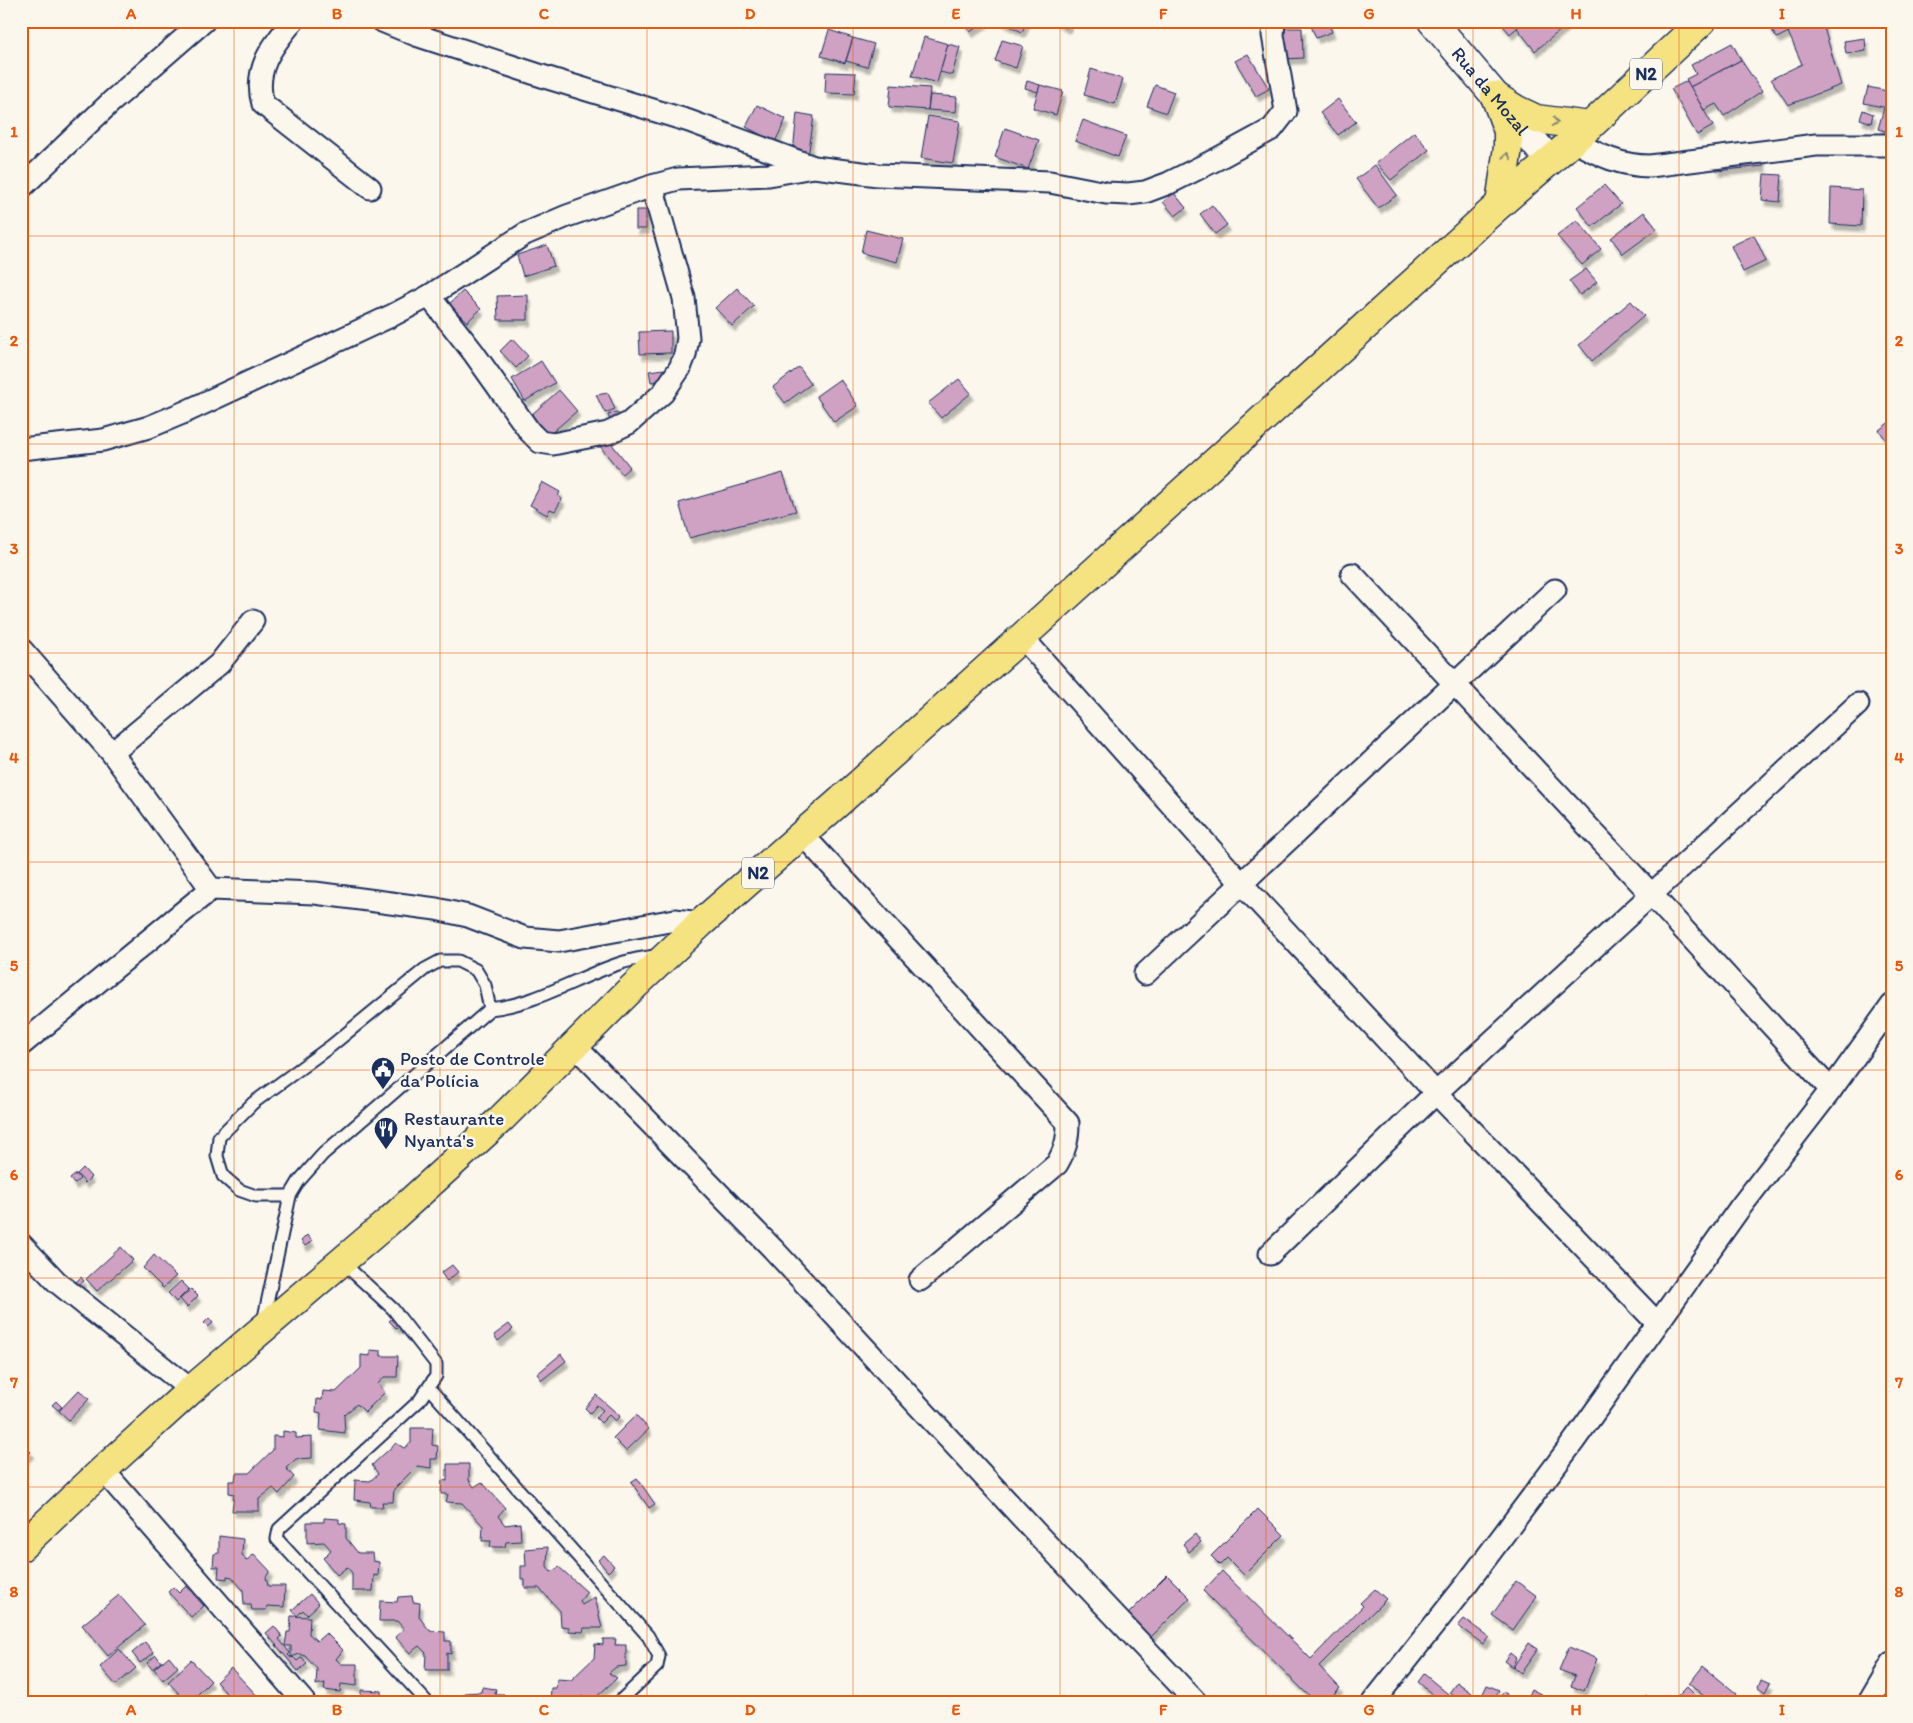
<svg xmlns="http://www.w3.org/2000/svg" width="1913" height="1723" font-family="Itim,sans-serif">
<defs>
<filter id="shadow"><feDropShadow dx="3" dy="5.5" stdDeviation="1" flood-color="#0004"/></filter>
</defs>
<rect width="100%" height="100%" fill="#fbf7ec"/>
<filter id="ink" filterUnits="userSpaceOnUse"><feTurbulence type="fractalNoise" baseFrequency=".02" numOctaves="2"/><feDisplacementMap in="SourceGraphic" scale="10" xChannelSelector="R" yChannelSelector="G"/><feConvolveMatrix kernelMatrix="1 2 1 2 8 2 1 2 1" color-interpolation-filters="sRGB"/></filter>
<g filter="url(#ink)">
<g fill="#cfa1c2" stroke="#1b2f5e" filter="url(#shadow)">
<polygon points="962,21 985,21 985,22 970,32"/>
<polygon points="1000,21 1027,21 1022,32"/>
<polygon points="1055,21 1071,21 1066,28"/>
<polygon points="1309,21 1328,21 1332,32 1316,38"/>
<polygon points="1499,21 1525,21 1510,34"/>
<polygon points="1525,21 1572,21 1535,51 1517,28"/>
<polygon points="1766,21 1810,21 1777,38"/>
<polygon points="1810,21 1822,21 1841,85 1788,105 1771,79 1802,64 1788,32"/>
<polygon points="1283,28 1302,28 1303,58 1285,59"/>
<polygon points="829,30 853,38 845,63 821,56"/>
<polygon points="924,37 948,44 937,83 912,76"/>
<polygon points="853,38 874,44 867,67 846,61"/>
<polygon points="1865,38 1866,51 1846,54 1844,41"/>
<polygon points="1002,40 1023,46 1016,68 995,61"/>
<polygon points="1732,43 1741,60 1690,87 1686,79 1696,74 1691,65"/>
<polygon points="948,44 960,47 952,75 940,72"/>
<polygon points="1248,54 1269,89 1256,96 1235,61"/>
<polygon points="1741,60 1762,91 1724,116 1716,104 1704,110 1690,87"/>
<polygon points="1091,69 1123,79 1115,104 1084,95"/>
<polygon points="826,72 856,73 854,94 825,93"/>
<polygon points="1027,81 1040,85 1038,92 1025,88"/>
<polygon points="1687,81 1713,126 1697,135 1671,89"/>
<polygon points="891,85 930,88 928,110 889,107"/>
<polygon points="1040,85 1063,91 1056,115 1033,108"/>
<polygon points="1155,85 1174,92 1166,113 1147,106"/>
<polygon points="1868,87 1892,92 1889,101 1892,101 1892,109 1864,103"/>
<polygon points="930,95 957,97 956,112 928,110"/>
<polygon points="1338,99 1356,122 1338,135 1320,113"/>
<polygon points="757,105 786,119 775,142 746,127"/>
<polygon points="1884,108 1892,110 1892,133 1878,129"/>
<polygon points="1863,110 1873,114 1871,123 1860,119"/>
<polygon points="797,113 814,116 808,157 793,152"/>
<polygon points="928,116 960,121 953,163 921,158"/>
<polygon points="1083,120 1126,136 1118,157 1075,141"/>
<polygon points="1005,128 1039,140 1028,169 995,157"/>
<polygon points="1414,132 1429,150 1391,180 1376,163"/>
<polygon points="1762,154 1763,166 1717,171 1716,159"/>
<polygon points="1375,165 1397,195 1378,208 1356,179"/>
<polygon points="1891,167 1892,167 1892,211 1888,210"/>
<polygon points="1764,174 1782,175 1780,202 1762,200"/>
<polygon points="1604,185 1621,204 1592,227 1577,207"/>
<polygon points="1831,188 1862,190 1861,226 1830,224"/>
<polygon points="1174,193 1186,208 1175,216 1163,202"/>
<polygon points="1212,205 1227,225 1215,234 1200,214"/>
<rect x="636" y="210" width="10" height="19"/>
<polygon points="1644,212 1657,229 1623,254 1611,238"/>
<polygon points="1577,220 1601,249 1582,265 1557,236"/>
<polygon points="866,230 903,239 897,262 861,253"/>
<polygon points="1754,235 1766,261 1743,272 1731,246"/>
<polygon points="547,245 554,266 523,276 517,255"/>
<polygon points="1586,269 1597,282 1580,295 1569,281"/>
<polygon points="737,288 754,306 732,326 715,308"/>
<polygon points="463,291 481,309 467,322 449,304"/>
<polygon points="528,295 528,320 498,320 497,296"/>
<polygon points="1631,301 1644,316 1592,361 1579,345"/>
<polygon points="671,331 671,353 640,354 639,332"/>
<polygon points="512,339 528,356 516,368 500,351"/>
<polygon points="541,361 555,383 525,401 512,379"/>
<polygon points="799,367 811,384 785,403 773,387"/>
<polygon points="664,369 665,380 651,382 649,371"/>
<polygon points="840,379 858,406 834,422 816,396"/>
<polygon points="959,379 971,393 941,418 928,403"/>
<polygon points="559,390 577,411 549,435 531,415"/>
<polygon points="608,393 615,409 605,413 596,395"/>
<polygon points="617,412 624,421 612,425 608,415"/>
<polygon points="1891,421 1892,446 1891,447 1879,430"/>
<polygon points="607,438 630,467 622,474 599,445"/>
<polygon points="783,473 796,511 689,538 679,503"/>
<polygon points="542,482 560,492 558,496 562,499 555,511 550,509 547,515 530,505"/>
<polygon points="83,1168 91,1177 85,1183 77,1174"/>
<polygon points="76,1174 80,1179 74,1184 70,1179"/>
<polygon points="307,1235 312,1241 305,1246 301,1241"/>
<polygon points="121,1247 133,1260 97,1291 86,1279"/>
<polygon points="154,1255 176,1276 163,1288 143,1268"/>
<polygon points="452,1265 458,1272 447,1281 441,1273"/>
<polygon points="81,1277 84,1281 79,1285 76,1282"/>
<polygon points="181,1281 189,1289 176,1302 168,1293"/>
<polygon points="191,1289 198,1296 187,1307 180,1299"/>
<polygon points="395,1316 402,1324 397,1329 389,1321"/>
<polygon points="209,1318 213,1323 208,1327 204,1323"/>
<polygon points="509,1324 513,1329 498,1341 494,1335"/>
<polygon points="370,1350 381,1351 381,1356 398,1356 397,1377 384,1377 378,1384 385,1392 365,1412 357,1404 344,1415 345,1433 320,1430 321,1413 316,1412 317,1399 322,1400 323,1391 336,1392 361,1368 361,1355 370,1356"/>
<polygon points="561,1354 566,1361 542,1380 537,1374"/>
<polygon points="79,1390 89,1399 69,1420 59,1411"/>
<polygon points="596,1395 620,1416 615,1421 609,1415 601,1423 596,1418 603,1410 597,1405 590,1413 585,1408"/>
<polygon points="56,1401 62,1407 58,1410 52,1405"/>
<polygon points="636,1415 649,1429 626,1451 613,1438"/>
<polygon points="411,1428 433,1428 432,1445 438,1446 437,1459 431,1459 431,1468 417,1466 394,1489 393,1502 382,1502 383,1507 371,1507 370,1502 354,1500 355,1480 370,1481 378,1474 372,1465 396,1443 404,1448 411,1443"/>
<polygon points="283,1431 296,1433 296,1438 312,1437 312,1458 296,1459 286,1468 294,1477 279,1494 273,1488 259,1499 259,1511 232,1511 234,1494 229,1493 229,1481 235,1481 236,1473 249,1473 273,1450 273,1436 283,1437"/>
<polygon points="21,1442 31,1452 21,1462"/>
<polygon points="447,1464 469,1464 469,1480 474,1487 482,1482 505,1508 498,1516 505,1525 520,1523 521,1541 506,1542 505,1547 490,1547 491,1541 482,1541 483,1526 462,1503 446,1502 448,1494 441,1494 442,1480 447,1481"/>
<polygon points="637,1478 655,1504 649,1508 631,1482"/>
<polygon points="1258,1509 1284,1535 1244,1575 1227,1558 1220,1565 1211,1556"/>
<polygon points="324,1518 339,1519 339,1523 346,1524 346,1538 358,1553 372,1553 373,1561 379,1562 378,1576 374,1575 373,1591 352,1591 352,1573 347,1567 337,1575 323,1558 331,1550 324,1542 307,1543 307,1522 324,1522"/>
<polygon points="1195,1534 1201,1542 1189,1552 1183,1544"/>
<polygon points="219,1536 243,1539 242,1554 246,1561 254,1554 270,1571 266,1577 268,1586 285,1586 284,1607 267,1606 266,1610 252,1610 251,1605 244,1605 243,1590 232,1577 227,1576 227,1579 218,1578 219,1567 213,1567 214,1554 219,1553"/>
<polygon points="548,1547 547,1566 551,1572 559,1567 587,1592 580,1601 582,1605 595,1597 602,1628 584,1628 583,1632 569,1631 569,1627 561,1626 560,1611 539,1588 525,1588 525,1580 521,1579 521,1566 526,1566 525,1549"/>
<polygon points="604,1555 614,1566 608,1572 598,1560"/>
<polygon points="1222,1571 1311,1659 1363,1606 1360,1603 1375,1589 1386,1599 1319,1666 1340,1688 1326,1702 1315,1702 1203,1591"/>
<polygon points="1167,1575 1190,1598 1150,1638 1127,1615"/>
<polygon points="1516,1581 1537,1596 1513,1630 1492,1615"/>
<polygon points="186,1586 204,1606 191,1617 168,1592 173,1587 179,1593"/>
<polygon points="310,1594 319,1604 307,1615 303,1610 297,1616 292,1610"/>
<polygon points="119,1595 145,1625 108,1656 82,1625"/>
<polygon points="412,1596 413,1602 420,1603 419,1617 430,1631 445,1632 445,1641 451,1641 451,1654 447,1653 447,1670 425,1670 426,1653 419,1646 410,1653 395,1637 404,1629 397,1621 379,1621 380,1601 397,1602 398,1597"/>
<polygon points="291,1616 310,1617 309,1634 317,1641 326,1633 343,1650 336,1659 341,1664 357,1664 357,1686 341,1684 340,1692 324,1690 325,1683 316,1685 317,1669 305,1656 300,1654 291,1657 291,1646 285,1646 287,1632 290,1632"/>
<polygon points="1464,1619 1489,1637 1483,1644 1458,1626"/>
<polygon points="274,1626 282,1636 279,1639 290,1653 288,1655 291,1658 293,1657 297,1661 302,1657 307,1664 298,1671 266,1633"/>
<polygon points="603,1639 616,1639 615,1645 626,1645 626,1666 616,1667 609,1673 617,1678 591,1702 588,1702 582,1696 576,1702 550,1701 551,1688 556,1688 557,1679 571,1680 594,1658 595,1644 603,1645"/>
<polygon points="145,1642 154,1653 140,1663 132,1653"/>
<polygon points="1529,1643 1538,1649 1521,1673 1513,1667"/>
<polygon points="1569,1647 1597,1659 1584,1691 1571,1686 1575,1676 1559,1670"/>
<polygon points="119,1649 136,1668 116,1685 100,1667"/>
<polygon points="1510,1653 1516,1658 1512,1667 1504,1661"/>
<polygon points="156,1655 161,1662 152,1669 147,1663"/>
<polygon points="169,1656 178,1667 163,1680 154,1669"/>
<polygon points="191,1660 211,1681 190,1702 187,1702 168,1682"/>
<polygon points="1703,1666 1737,1694 1731,1702 1723,1700 1721,1702 1711,1702 1689,1684"/>
<polygon points="231,1668 263,1702 234,1702 216,1682"/>
<polygon points="1424,1674 1448,1694 1441,1702 1418,1682"/>
<polygon points="1761,1680 1770,1684 1765,1693 1758,1688"/>
<polygon points="1457,1682 1472,1693 1465,1702 1461,1702 1449,1693"/>
<polygon points="1487,1685 1499,1690 1493,1702 1479,1702"/>
<polygon points="482,1687 496,1689 495,1694 504,1694 504,1702 464,1702 464,1693 481,1692"/>
<polygon points="1687,1687 1701,1701 1700,1702 1673,1701"/>
<polygon points="1531,1689 1548,1698 1547,1700 1550,1702 1525,1702"/>
<polygon points="361,1690 381,1691 382,1702 361,1702"/>
<polygon points="1503,1692 1507,1694 1506,1698 1512,1702 1499,1702"/>
<polygon points="1646,1696 1654,1702 1642,1702"/>
<polygon points="683,1698 683,1702 662,1702 662,1699"/>
</g>
<g fill="none" stroke-linecap="round" stroke-linejoin="round">
<defs>
<g id="lane">
<polyline points="290,1196 256,1196 239,1190 223,1176 217,1156 219,1137 253,1103 331,1046 425,969 440,961 458,961 476,970 485,985 490,1009"/>
<polyline points="342,1262 393,1309 436,1364 436,1376 419,1401 279,1529 277,1539 427,1702"/>
<path d="M 263,1322 L 290,1196 L 299,1181 L 323,1154 L 490,1009 C 537,1004 577,977 621,963 C 633,959 646,958 658,955"/>
<polyline points="429,1388 648,1636 659,1656 657,1666 619,1702"/>
</g>
<g id="street">
<path d="M 293,21 C 272,46 253,70 263,104 L 370,188"/>
<polyline points="382,21 416,35 548,78 689,121 814,167 878,175 1050,182 1106,193 1128,194 1145,192 1169,183 1217,159 1272,129 1286,111 1273,35 1274,21"/>
<path d="M 1574,141 C 1598,155 1621,166 1650,166 L 1816,145 L 1892,145"/>
<polyline points="21,188 111,102 204,21"/>
<polyline points="429,296 473,352 530,432 540,442 553,444 608,433 629,423 663,393 680,368 685,355 688,338 684,298 652,186"/>
<polyline points="21,449 103,440 149,427 185,412 393,315 429,296 525,234 567,216 652,186 678,179 769,175 813,167"/>
<polyline points="1352,574 1651,894 1831,1090"/>
<polyline points="1022,637 1241,883 1436,1093 1657,1323"/>
<polyline points="21,649 112,753 211,889"/>
<polyline points="112,753 219,664 253,621"/>
<path d="M 802,834 L 1068,1123 C 1068,1140 1065,1150 1057,1164 L 920,1280"/>
<polyline points="1145,974 1555,590"/>
<polyline points="21,1045 211,889 315,893 436,909 468,916 525,938 559,941 675,920 701,923"/>
<polyline points="575,1046 773,1249 1040,1537 1196,1702"/>
<polyline points="21,1244 57,1282 191,1390"/>
<polyline points="1270,1254 1436,1093 1858,704"/>
<polyline points="103,1470 304,1702"/>
<polyline points="1373,1702 1465,1586 1574,1441 1739,1209 1831,1090 1892,1005"/>
<polyline points="1869,1702 1892,1663"/>
</g>
<g id="secondary">
<path id="s1" d="M 1432,21 L 1550,161"/>
</g>
<g id="primary">
<polyline points="1495,96 1508,131 1508,147 1500,204"/>
<polyline points="1495,96 1517,110 1536,119 1590,126"/>
<polyline points="21,1547 103,1470 191,1390 388,1222 501,1119 627,993 701,923 839,802 1022,637 1500,204 1590,126 1702,21"/>
</g>
</defs>
<use href="#lane" stroke="#1b2f5e" stroke-width="15"/>
<use href="#street" stroke="#1b2f5e" stroke-width="25"/>
<use href="#secondary" stroke="#1b2f5e" stroke-width="31"/>
<use href="#primary" stroke="#1b2f5e" stroke-width="31"/>
<use href="#lane" stroke="#fbf7ec" stroke-width="11"/>
<use href="#street" stroke="#fbf7ec" stroke-width="21"/>
<use href="#secondary" stroke="#fbf7ec" stroke-width="28"/>
<use href="#primary" stroke="#f5e382" stroke-width="28"/>
</g>
<defs><path id="oneway-chevron" d="M-2-3.5L2.5 0L-2 3.5" fill="none" stroke-width="1.6" stroke-linecap="round" stroke-linejoin="round" transform="scale(1.25)"/></defs>
<g stroke="#888970">
<use href="#oneway-chevron" transform="translate(1555 122) rotate(9)"/>
<use href="#oneway-chevron" transform="translate(1507 156) rotate(-81)"/>
</g>
</g>
<path fill="none" stroke="#e8590c" stroke-width="1" stroke-opacity="0.55" d="M 234,21 L 234,1702M 440,21 L 440,1702M 647,21 L 647,1702M 853,21 L 853,1702M 1060,21 L 1060,1702M 1266,21 L 1266,1702M 1473,21 L 1473,1702M 1679,21 L 1679,1702M 21,236 L 1892,236M 21,444 L 1892,444M 21,653 L 1892,653M 21,862 L 1892,862M 21,1070 L 1892,1070M 21,1278 L 1892,1278M 21,1487 L 1892,1487"/>
<defs>
<symbol id="civic-pin" viewBox="-11 -11 22 30"><path d="M0 17L-7.5 6A9.5 9.5 0 1 1 7.5 6Z" fill="#1b2f5e" stroke="#fbf7ec"/><path d="M-.6-6.5H3V-4.5H.6V-3L4-1V1h2V6H-6V1h2V-1L-.6-3ZM-1.2 2.5V6h2.4V2.5Z" fill="#fff"/></symbol>
<symbol id="restaurant-pin" viewBox="-11 -11 22 30"><path d="M0 17L-7.5 6A9.5 9.5 0 1 1 7.5 6Z" fill="#1b2f5e" stroke="#fbf7ec"/><path d="M-5-6h1v4h1v-4h1v4h1v-4h1v5L-1.5 .5V6h-2V.5L-5-1ZM5-6V6H3V1.5H1.5Q1.5-4 5-6Z" fill="#fff"/></symbol>
</defs>
<g fill-rule="evenodd">
<use href="#civic-pin" x="369" y="1055" width="28" height="38"/>
<use href="#restaurant-pin" x="372" y="1115" width="28" height="38"/>
</g>
<g text-anchor="middle" dominant-baseline="central" stroke-width="5" stroke-linejoin="round" paint-order="stroke">
<g fill="#fbf7ec" stroke="#5e6b89" stroke-width="1">
<rect x="1630" y="58.5" width="32" height="31" rx="4"/>
<rect x="742" y="857.5" width="32" height="31" rx="4"/>
</g>
<g font-size="18" font-weight="bold" fill="#1b2f5e">
<text x="1646" y="74">N2</text>
<text x="758" y="873">N2</text>
</g>
<g font-size="19" fill="#1b2f5e" stroke="#fbf7ec">
<text stroke="none"><textPath href="#s1" startOffset="91">Rua da Mozal</textPath></text>
</g>
<g font-size="19" fill="#1b2f5e" stroke="#fbf7ec" text-anchor="start">
<text x="400" y="1058">Posto de Controle<tspan x="400" dy="22">da Polícia</tspan></text>
<text x="404" y="1118">Restaurante<tspan x="404" dy="22">Nyanta's</tspan></text>
</g>
</g>
<rect width="1913" height="1723" fill="none" stroke="#fbf7ec" stroke-width="55"/>
<rect x="28" y="28" width="1858" height="1668" fill="none" stroke="#e8590c" stroke-width="2"/>
<g font-size="16" text-anchor="middle" font-weight="bold" fill="#e8590c">
<text x="131" y="19">A</text>
<text x="337" y="19">B</text>
<text x="544" y="19">C</text>
<text x="750" y="19">D</text>
<text x="956" y="19">E</text>
<text x="1163" y="19">F</text>
<text x="1369" y="19">G</text>
<text x="1576" y="19">H</text>
<text x="1782" y="19">I</text>
<text x="14" y="137">1</text>
<text x="1899" y="137">1</text>
<text x="14" y="346">2</text>
<text x="1899" y="346">2</text>
<text x="14" y="554">3</text>
<text x="1899" y="554">3</text>
<text x="14" y="763">4</text>
<text x="1899" y="763">4</text>
<text x="14" y="971">5</text>
<text x="1899" y="971">5</text>
<text x="14" y="1180">6</text>
<text x="1899" y="1180">6</text>
<text x="14" y="1388">7</text>
<text x="1899" y="1388">7</text>
<text x="14" y="1597">8</text>
<text x="1899" y="1597">8</text>
<text x="131" y="1715">A</text>
<text x="337" y="1715">B</text>
<text x="544" y="1715">C</text>
<text x="750" y="1715">D</text>
<text x="956" y="1715">E</text>
<text x="1163" y="1715">F</text>
<text x="1369" y="1715">G</text>
<text x="1576" y="1715">H</text>
<text x="1782" y="1715">I</text>
</g>
</svg>
